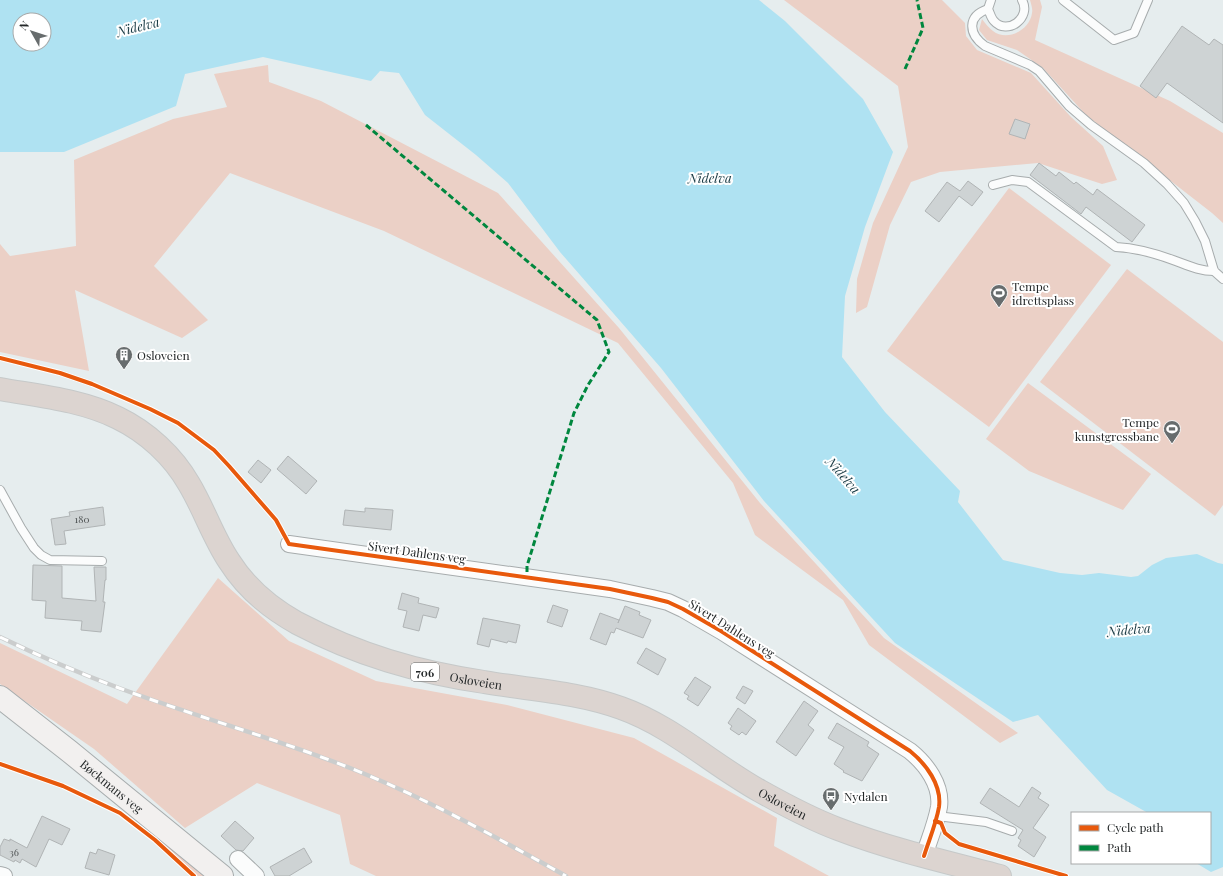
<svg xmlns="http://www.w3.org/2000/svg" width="1223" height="876" font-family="'Playfair Display',serif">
<rect width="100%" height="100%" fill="#e6edee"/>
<g fill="#ebd0c6">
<polygon points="784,0 942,0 965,23 966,36 977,50 1031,73 1071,117 1103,146 1117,180 1102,184 1038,163 940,172 911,182 890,225 867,307 856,313 857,279 873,223 908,147 898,86"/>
<path d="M 1030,0 L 1040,0 L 1042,7 L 1035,40 L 1170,101 L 1223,133 L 1223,223 L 1212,213 L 1086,115 L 1043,68 L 1017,50 L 987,40 L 979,30 L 982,19 C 985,23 989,28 993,31 C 1007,42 1030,30 1032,13 C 1033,9 1031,4 1030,0 Z"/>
<polygon points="268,65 269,82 321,101 498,193 619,328 760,503 884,638 1018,733 1000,743 869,645 843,600 755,535 733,483 618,343 384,231 230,173 154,266 208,320 182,338 75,290 89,371 0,352 0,244 10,256 76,246 74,160 173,119 227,107 214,74"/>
<polygon points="1009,188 1111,265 989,427 887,351"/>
<polygon points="1127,269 1223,342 1223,505 1215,516 1040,382"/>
<polygon points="1028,383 1151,474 1123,510 1029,471 986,439"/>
<polygon points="218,578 289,641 376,681 507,705 634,738 777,818 774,846 829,876 376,876 350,864 340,815 257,783 185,828 94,749 0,684 0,643 127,704"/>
<polygon points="163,838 209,876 198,876 160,841"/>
</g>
<path fill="#afe2f2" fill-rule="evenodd" d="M 0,0 L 759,0 L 785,21 L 863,99 L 893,152 L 865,227 L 845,296 L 842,357 L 885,412 L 960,491 L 958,502 L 1003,560 L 1060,573 L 1082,575 L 1099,573 L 1131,577 L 1138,576 L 1152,565 L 1166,558 L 1197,554 L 1218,563 L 1223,564 L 1223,867 L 1211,872 L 1196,863 L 1210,863 L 1210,813 L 1148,813 L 1107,790 L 1038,715 L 1013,722 L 895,643 L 764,501 L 661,368 L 560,252 L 508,183 L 476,155 L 425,115 L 399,73 L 380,71 L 371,81 L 263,57 L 185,74 L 176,106 L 64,152 L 0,152 ZM 20,20 L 44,20 L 44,44 L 20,44 Z"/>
<g fill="#ced3d4" stroke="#b0b4b5">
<polygon points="1182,26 1209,45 1214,39 1223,45 1223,123 1167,83 1156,98 1140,86"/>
<polygon points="1015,119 1030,124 1025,139 1009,134"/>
<polygon points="1039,163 1056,176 1059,172 1074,184 1076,182 1093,195 1097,189 1145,225 1132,242 1086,207 1081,214 1030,175"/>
<polygon points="968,181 983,192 972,206 959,196 939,222 925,211 947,182 960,191"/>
<polygon points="288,456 317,481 306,494 277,469"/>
<polygon points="258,460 271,470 261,483 248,472"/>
<polygon points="103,507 105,525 64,531 66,544 55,545 51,519 70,516 69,512"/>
<polygon points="365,508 393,510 391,530 343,525 345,510 365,512"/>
<polygon points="33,565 62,566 62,598 96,601 94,567 106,567 106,580 105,580 103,602 105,602 101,632 81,630 82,621 45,618 46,601 32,600"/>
<polygon points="402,593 419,598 418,603 439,608 436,618 423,615 419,631 403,627 407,611 398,609"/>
<polygon points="553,605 568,610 562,627 547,622"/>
<polygon points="625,606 640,612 639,615 651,620 643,638 616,628 614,633 611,632 606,645 590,639 600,613 619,620 618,623"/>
<polygon points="483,618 520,625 516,643 508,641 507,643 491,639 489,647 477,644"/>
<polygon points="646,648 666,659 658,675 637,663"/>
<polygon points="695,677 711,687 698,706 687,699 689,696 684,693"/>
<polygon points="743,686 753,691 745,704 736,698"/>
<polygon points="804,701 818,711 808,725 814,730 796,756 776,742"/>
<polygon points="738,708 756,721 746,735 742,732 739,735 730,729 732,726 728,723"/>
<polygon points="837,723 869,742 867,746 879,754 862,781 843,772 844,771 834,764 844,747 828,738"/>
<polygon points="1032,787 1041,793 1038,798 1049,805 1033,828 1046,837 1034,857 1018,846 1021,840 1018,838 1023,830 980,803 990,788 1019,807"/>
<polygon points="42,816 70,829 62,845 49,839 36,867 22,859 20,863 15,860 14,862 0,855 0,847 4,839 10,841 10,839 27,848"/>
<polygon points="235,821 254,838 243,851 236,850 221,836"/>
<polygon points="304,848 312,862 289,876 275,876 270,867"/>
<polygon points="98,849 115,855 109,875 85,868 90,852 96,854"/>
</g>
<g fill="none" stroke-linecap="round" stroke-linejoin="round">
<defs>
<g id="lane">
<path d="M 991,0 L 988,9 C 990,13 991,18 994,21 C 1007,36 1032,18 1022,0"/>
<polyline points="1063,0 1114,40 1134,33 1148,0"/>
<path d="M 988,9 C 967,16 968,34 985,46 L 1030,65 L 1039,71 L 1069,106 L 1091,125 L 1144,163 L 1167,184 L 1184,203 L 1195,221 L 1205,241 L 1214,271 L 1223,279"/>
<path d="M 993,185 L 1012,180 L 1028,182 L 1116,247 C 1135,248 1154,253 1173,260 C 1187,265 1199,271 1214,271"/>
<polyline points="0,490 21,528 34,548 41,555 50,560 102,561"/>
<polyline points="937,816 986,822 1012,831"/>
</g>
<g id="street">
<path d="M 289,544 L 610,589 L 652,598 L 668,602 L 683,609 L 721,631 L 910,751 C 926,764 942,785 939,807 C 936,824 929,840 924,856"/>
<polyline points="238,859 256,876"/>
<polyline points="0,875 4,876"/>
</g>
<g id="secondary">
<path id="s1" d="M 0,697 L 69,751 L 222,876"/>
</g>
<g id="highway">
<path id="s2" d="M 0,389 C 39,396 82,400 118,418 C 147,432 173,456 189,484 C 204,509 213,537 229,561 C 246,588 270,608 297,623 C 358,655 417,672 484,682 C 530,690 577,692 621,708 C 672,726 713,765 760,791 C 785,805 811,819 838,829 C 890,849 946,862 1000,876"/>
</g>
</defs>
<use href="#lane" stroke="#a7acad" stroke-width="10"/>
<use href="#street" stroke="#a7acad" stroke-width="18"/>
<use href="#secondary" stroke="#a7acad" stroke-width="24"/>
<use href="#highway" stroke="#c6c9c9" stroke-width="24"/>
<use href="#lane" stroke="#fbfcfc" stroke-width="8"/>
<use href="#street" stroke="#fbfcfc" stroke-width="16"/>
<use href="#secondary" stroke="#f2f0ef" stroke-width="22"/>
<use href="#highway" stroke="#dcd4d0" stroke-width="22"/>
<defs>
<path id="rail" d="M 0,637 C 39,656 79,673 119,688 C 194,716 271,737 345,766 C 422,796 494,836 566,876"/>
</defs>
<use href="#rail" stroke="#cbcdcd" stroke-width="4.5"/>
<use href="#rail" stroke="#fff" stroke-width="3" stroke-dasharray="9" stroke-linecap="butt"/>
<g stroke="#00873e" stroke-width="3" stroke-dasharray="6 3" stroke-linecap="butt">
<polyline points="905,69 923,28 917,0"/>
<polyline points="366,125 597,320 609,352 588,385 574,413 527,566 527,578"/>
</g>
<defs>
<g id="cycleway">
<path d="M 0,358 L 60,373 L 92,384 L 150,409 L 178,423 L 214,450 L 229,466 L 276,520 L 289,544 L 610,589 L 652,598 L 668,602 L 683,609 L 721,631 L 910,751 C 926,764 942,785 939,807 C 936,824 929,840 924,856"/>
<polyline points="0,764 63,786 120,813 155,840 194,876"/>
<polyline points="935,821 941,823 945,833 959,844 1066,876"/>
</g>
</defs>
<use href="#cycleway" stroke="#fff" stroke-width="6"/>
<use href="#cycleway" stroke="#e8590c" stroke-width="4"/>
</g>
<defs>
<symbol id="stadium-pin" viewBox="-11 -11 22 30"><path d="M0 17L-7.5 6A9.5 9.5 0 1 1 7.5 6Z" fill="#676c6d" stroke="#fff"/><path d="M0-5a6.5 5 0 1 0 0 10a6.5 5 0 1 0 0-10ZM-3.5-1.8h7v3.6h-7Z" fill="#fff"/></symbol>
<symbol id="building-pin" viewBox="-11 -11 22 30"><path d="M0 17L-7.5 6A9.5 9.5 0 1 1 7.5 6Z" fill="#676c6d" stroke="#fff"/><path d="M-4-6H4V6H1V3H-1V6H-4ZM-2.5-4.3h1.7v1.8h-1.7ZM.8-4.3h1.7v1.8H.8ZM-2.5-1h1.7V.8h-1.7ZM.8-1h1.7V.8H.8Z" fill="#fff"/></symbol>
<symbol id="bus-pin" viewBox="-11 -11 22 30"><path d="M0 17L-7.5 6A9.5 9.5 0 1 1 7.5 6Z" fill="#676c6d" stroke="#fff"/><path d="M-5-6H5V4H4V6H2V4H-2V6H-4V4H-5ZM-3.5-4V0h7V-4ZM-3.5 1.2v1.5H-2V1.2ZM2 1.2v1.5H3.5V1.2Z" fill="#fff"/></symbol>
</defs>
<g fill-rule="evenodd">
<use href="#stadium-pin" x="989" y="283" width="20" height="27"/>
<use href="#building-pin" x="114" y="345" width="20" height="27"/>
<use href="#stadium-pin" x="1162" y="419" width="20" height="27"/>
<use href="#bus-pin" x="821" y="786" width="20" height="27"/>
</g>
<g text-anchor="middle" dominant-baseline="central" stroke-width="4" stroke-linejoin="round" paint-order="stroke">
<g font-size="10" fill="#4f5354">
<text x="82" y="519">180</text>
<text x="14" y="852">36</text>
</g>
<rect fill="#fff" stroke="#656868" stroke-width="1" x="411" y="663" width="28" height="18" rx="3"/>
<g font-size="11" font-weight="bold" fill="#232728">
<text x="425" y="672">706</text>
</g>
<g font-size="12" fill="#232728" stroke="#fff" text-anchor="start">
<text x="1012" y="286">Tempe<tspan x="1012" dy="14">idrettsplass</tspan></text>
<text x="137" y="355">Osloveien</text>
<text x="1159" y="422" text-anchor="end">Tempe<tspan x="1159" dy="14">kunstgressbane</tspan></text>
<text x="844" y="796">Nydalen</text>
</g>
<g font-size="12" fill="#232728" stroke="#fff">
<text transform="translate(417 552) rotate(8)">Sivert Dahlens veg</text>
<text transform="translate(732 628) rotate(32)">Sivert Dahlens veg</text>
<text stroke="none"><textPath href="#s2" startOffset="589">Osloveien</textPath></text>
<text stroke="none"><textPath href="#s1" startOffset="143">Bøckmans veg</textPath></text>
<text stroke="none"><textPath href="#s2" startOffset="925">Osloveien</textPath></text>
</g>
<g font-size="13" font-style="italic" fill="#183a44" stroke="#fff">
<text transform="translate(138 26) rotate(-14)">Nidelva</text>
<text x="710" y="177">Nidelva</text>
<text transform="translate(844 475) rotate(49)">Nidelva</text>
<text transform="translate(1129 629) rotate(-5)">Nidelva</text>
</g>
</g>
<rect x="1071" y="812" width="140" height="52" fill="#ffffff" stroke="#a7a9a9"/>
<rect x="1079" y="825" width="20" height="6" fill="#e8590c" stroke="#a7a9a9"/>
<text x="1107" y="832" font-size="12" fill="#232728">Cycle path</text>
<rect x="1079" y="845" width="20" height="6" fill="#00873e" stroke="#a7a9a9"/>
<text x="1107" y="852" font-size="12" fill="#232728">Path</text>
<g transform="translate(32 32) rotate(309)"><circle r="19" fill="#ffffff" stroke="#a7a9a9"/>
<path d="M0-3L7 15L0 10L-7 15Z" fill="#676c6d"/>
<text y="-6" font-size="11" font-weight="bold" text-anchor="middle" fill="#232728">N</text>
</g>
</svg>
